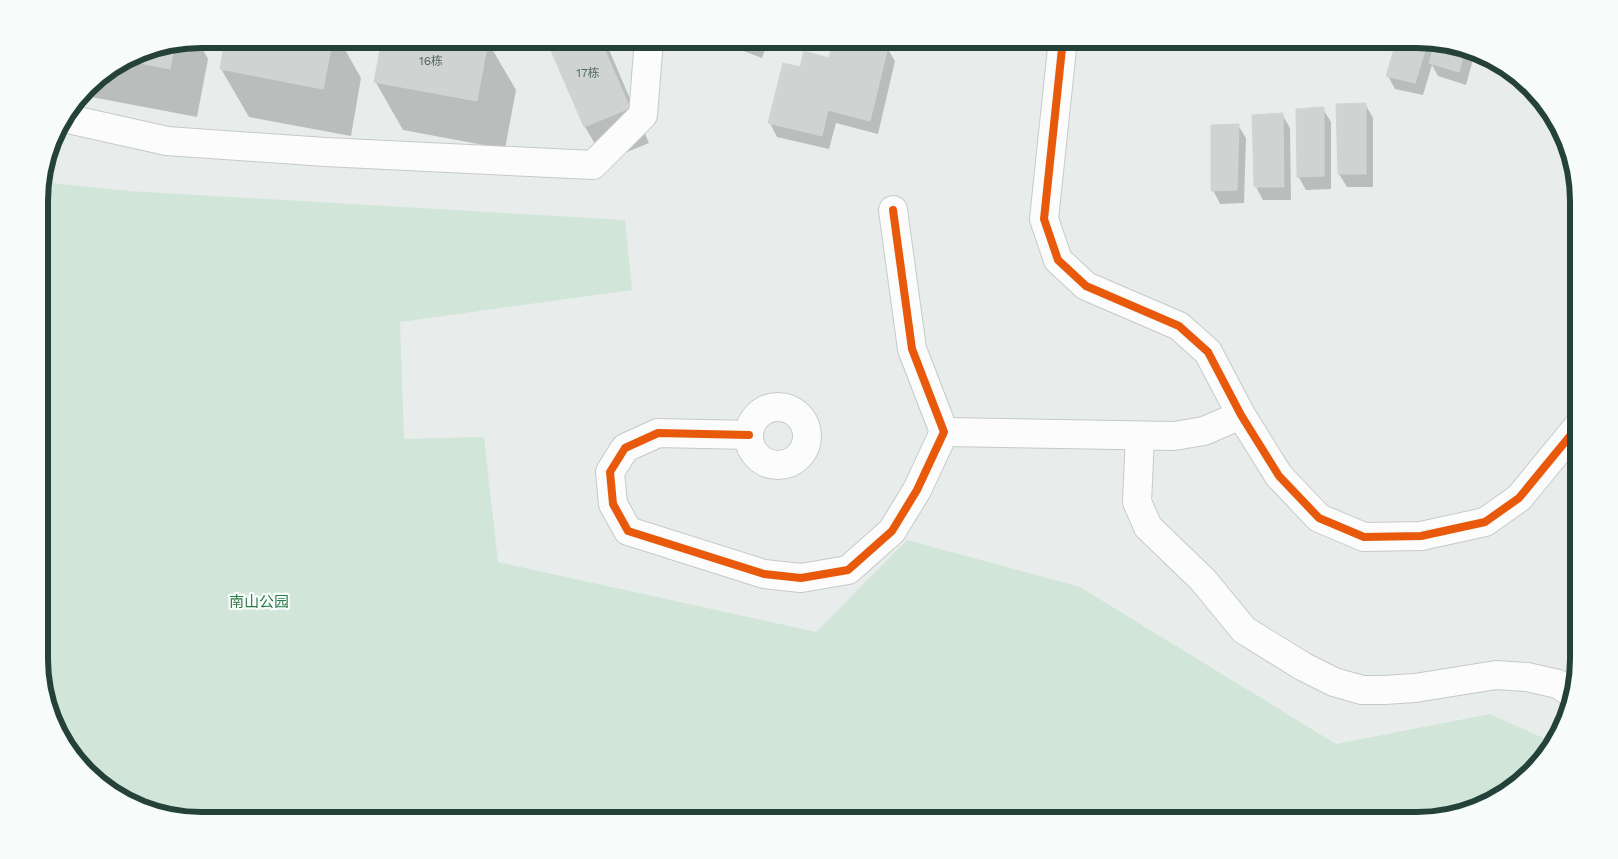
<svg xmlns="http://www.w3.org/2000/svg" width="1618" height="859" font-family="'Work Sans','Noto Sans SC',sans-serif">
<rect width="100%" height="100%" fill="#e8edeb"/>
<polygon fill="#d1e6d8" points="41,182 129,191 625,220 632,290 400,322 404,439 484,437 498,562 816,632 907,540 1080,587 1336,744 1490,714 1552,742 1507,793 1428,820 200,820 129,803 72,757 40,680 39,189"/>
<g fill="#0003">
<polygon points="197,39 208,59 197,117 81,95 94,79 139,51"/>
<polygon points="227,39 339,39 361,78 351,136 249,117 221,69"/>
<polygon points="383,39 471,39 488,42 516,90 505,149 403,130 375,81"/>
<polygon points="547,39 602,39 610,52 649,143 605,161 585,127"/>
<polygon points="716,39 769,39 762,58 717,41"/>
<polygon points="773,39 794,39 791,46"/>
<polygon points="835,39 851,39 887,48 895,61 878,134 836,123 829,149 777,137 770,123 801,69 830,59"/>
<polygon points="1398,39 1418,39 1475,52 1466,85 1438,76 1432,65 1423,95 1395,89 1388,76"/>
<polygon points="1484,54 1489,56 1494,60 1486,57"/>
<polygon points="1365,104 1373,118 1373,187 1347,187 1339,174"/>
<polygon points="1323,109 1331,122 1331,189 1306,190 1298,176"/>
<polygon points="1282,114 1290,128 1291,200 1263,200 1256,187"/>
<polygon points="1238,125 1246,138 1244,203 1220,204 1213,190"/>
</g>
<g fill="#cfd4d2" stroke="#d1d6d4">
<polygon points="225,39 333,39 323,89 220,69"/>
<polygon points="382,39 477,39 488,41 477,101 374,82"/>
<polygon points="546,39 600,39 630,108 584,127"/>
<polygon points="737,39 757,39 754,45"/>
<polygon points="833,39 857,39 888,47 870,121 828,110 822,136 768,123 783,63 800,67 804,51 829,58"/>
<polygon points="1397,39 1418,39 1428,41 1415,83 1386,76"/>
<polygon points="1435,43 1465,50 1459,72 1429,63"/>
<polygon points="175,44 170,69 124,60 139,51"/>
<polygon points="1366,103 1366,174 1338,174 1336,104"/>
<polygon points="1324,107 1324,176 1297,177 1296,109"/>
<polygon points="1283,113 1284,187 1254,187 1252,115"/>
<polygon points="1239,124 1237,190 1211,191 1211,125"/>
</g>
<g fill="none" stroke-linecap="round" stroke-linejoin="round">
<defs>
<g id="minor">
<polyline points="1063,39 1044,219 1058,260 1086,286 1179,326 1208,352 1241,415 1279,476 1319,518 1364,537 1421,536 1485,522 1519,498 1579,425"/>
<polyline points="64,118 167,141 325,152 593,165 643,115 649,39"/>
<circle cx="778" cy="436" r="29"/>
<polyline points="944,432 1174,436 1204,431 1241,415"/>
<polyline points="749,435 658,433 625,448 610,472 613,504 628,531 764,574 801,578 848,570 892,531 917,490 944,432 912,349 893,210"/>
<polyline points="1140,436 1137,502 1148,527 1203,580 1244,630 1304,667 1334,682 1362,690 1384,690 1415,688 1496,675 1527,677 1558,684 1571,693"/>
</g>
</defs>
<use href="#minor" stroke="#c5cac8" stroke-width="30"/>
<use href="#minor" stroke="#fcfcfc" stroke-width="28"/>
<defs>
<g id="cycleway">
<polyline points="1063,39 1044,219 1058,260 1086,286 1179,326 1208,352 1241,415 1279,476 1319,518 1364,537 1421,536 1485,522 1519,498 1579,425"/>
<polyline points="749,435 658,433 625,448 610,472 613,504 628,531 764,574 801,578 848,570 892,531 917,490 944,432 912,349 893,210"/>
</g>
</defs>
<use href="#cycleway" stroke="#f7fbf9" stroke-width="11"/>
<use href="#cycleway" stroke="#e8590c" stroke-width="8"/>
</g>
<g text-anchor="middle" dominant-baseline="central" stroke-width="4.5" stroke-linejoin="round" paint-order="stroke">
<g font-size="12" fill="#506761">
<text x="431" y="61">16栋</text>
<text x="588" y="73">17栋</text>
</g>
<g font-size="15" fill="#2d7a4b" stroke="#f7fbf9">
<text x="259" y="602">南山公园</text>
</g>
</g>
<path d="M0 0H1618V859H0ZM201 48H1417A153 153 0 0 1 1570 201V659A153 153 0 0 1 1417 812H201A153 153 0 0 1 48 659V201A153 153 0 0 1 201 48Z" fill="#f7fbf9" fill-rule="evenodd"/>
<path fill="none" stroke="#24423a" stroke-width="6" d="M201 48H1417A153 153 0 0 1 1570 201V659A153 153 0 0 1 1417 812H201A153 153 0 0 1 48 659V201A153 153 0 0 1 201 48Z"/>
</svg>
